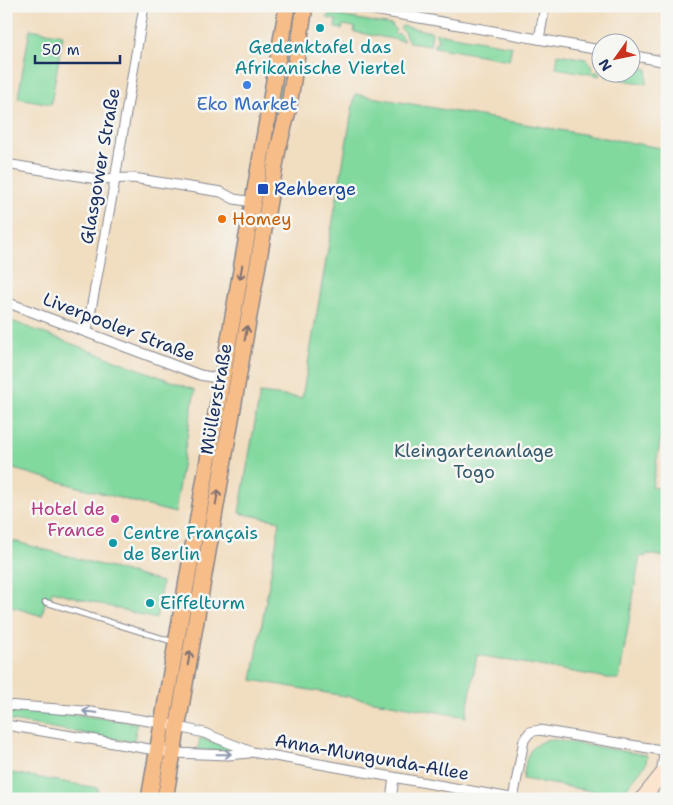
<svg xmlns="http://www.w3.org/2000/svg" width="673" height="805" font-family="'Shantell Sans',sans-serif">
<rect width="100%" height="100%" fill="#f6f6f2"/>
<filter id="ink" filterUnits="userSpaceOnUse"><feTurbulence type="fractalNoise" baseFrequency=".02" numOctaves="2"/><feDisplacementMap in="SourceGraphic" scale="10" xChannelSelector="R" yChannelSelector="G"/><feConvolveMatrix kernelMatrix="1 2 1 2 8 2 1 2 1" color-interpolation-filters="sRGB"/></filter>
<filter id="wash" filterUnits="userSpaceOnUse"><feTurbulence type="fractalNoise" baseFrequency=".0096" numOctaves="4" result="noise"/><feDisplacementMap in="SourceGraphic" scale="20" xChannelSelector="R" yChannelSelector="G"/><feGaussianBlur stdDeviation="1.12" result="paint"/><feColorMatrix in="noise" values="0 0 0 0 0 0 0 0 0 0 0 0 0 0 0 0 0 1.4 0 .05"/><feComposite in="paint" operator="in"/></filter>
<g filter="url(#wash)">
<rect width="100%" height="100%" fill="#f1ddbf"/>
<g fill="#81d99e" stroke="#4e847e">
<polygon points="328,14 392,25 396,31 394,33 396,35 399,33 404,41 354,32 355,27 343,25 342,29 335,28 336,20 327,18"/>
<polygon points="402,26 432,32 430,45 409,42 404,32 400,28"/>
<polygon points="30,29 63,35 51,104 18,98"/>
<polygon points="436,33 512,46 509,60 434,47 434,43 437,43 438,37 436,36"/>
<polygon points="558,54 586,59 592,66 591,68 594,73 597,71 601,76 556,68"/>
<polygon points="631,66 648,69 646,84 607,77 604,73 630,72"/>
<polygon points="279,85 287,86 267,182 262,181"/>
<polygon points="355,94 667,149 667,403 652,487 660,488 660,495 667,496 667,557 646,554 645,557 640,556 619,680 477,655 466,717 252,680 280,521 239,513 260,393 302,398"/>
<polygon points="6,319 195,390 174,513 6,467"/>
<polygon points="6,539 162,582 156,619 52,591 49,603 45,602 42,616 6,605"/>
<polygon points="6,709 79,715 137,723 134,742 6,720"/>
<polygon points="200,738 236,748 235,751 198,750"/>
<path d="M 549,739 L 647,755 L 646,764 L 620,796 L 523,779 C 527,757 525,747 549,739 Z"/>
<polygon points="6,772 98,788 96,799 6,798"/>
</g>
</g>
<g filter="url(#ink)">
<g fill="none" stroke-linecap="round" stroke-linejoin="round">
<defs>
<polyline id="lane" points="45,602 174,642"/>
<g id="street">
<polyline points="352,6 600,50"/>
<polyline points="539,39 545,6"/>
<polyline points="630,55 667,62"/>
<polyline points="6,164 97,179 133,178 221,192 234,199 253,202"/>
<polyline points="6,302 200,375 222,379"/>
<polyline points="87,331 113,191 144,6"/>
<polyline points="6,705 84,711 162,723 204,733 252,752 517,799"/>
<polyline points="6,725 173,753 228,755 249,753"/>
<polyline points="661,774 667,738"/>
<polyline points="391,799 394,778"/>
<polyline points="513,799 524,740 530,732 539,730 667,751"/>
</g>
<polyline id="secondary" points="642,799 667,768"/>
<g id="primary">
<polyline points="149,799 287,6"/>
<polyline points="165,799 278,149 288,111 305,6"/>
</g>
</defs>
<use href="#lane" stroke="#86868e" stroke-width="7"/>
<use href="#street" stroke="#86868e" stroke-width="11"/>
<use href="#secondary" stroke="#86868e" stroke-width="16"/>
<use href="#primary" stroke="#86868e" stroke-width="18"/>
<use href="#lane" stroke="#fff" stroke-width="4.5"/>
<use href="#street" stroke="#fff" stroke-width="9"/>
<use href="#secondary" stroke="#fce5cf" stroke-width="14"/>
<use href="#primary" stroke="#f7bd88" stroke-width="15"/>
</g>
<defs><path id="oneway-shaft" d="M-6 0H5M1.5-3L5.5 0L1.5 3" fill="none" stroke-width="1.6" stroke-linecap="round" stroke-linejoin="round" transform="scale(1.25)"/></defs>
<g stroke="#7e6f71">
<use href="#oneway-shaft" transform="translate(241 272) rotate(100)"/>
<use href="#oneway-shaft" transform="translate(246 333) rotate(-80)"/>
<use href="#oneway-shaft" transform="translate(217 497) rotate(-80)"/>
<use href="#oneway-shaft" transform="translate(189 658) rotate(-80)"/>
</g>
<g stroke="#8d97ae">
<use href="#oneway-shaft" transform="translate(90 712) rotate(-173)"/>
<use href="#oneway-shaft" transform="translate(224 754) rotate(-1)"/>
</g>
</g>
<g fill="#0f9aa8" stroke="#f6f6f2" stroke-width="2">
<circle cx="320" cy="28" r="5"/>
<circle cx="113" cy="543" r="5"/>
<circle cx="150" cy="603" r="5"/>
</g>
<circle fill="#3f7fe0" stroke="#f6f6f2" stroke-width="2" cx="247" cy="85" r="5"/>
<rect fill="#1a4fb4" stroke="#f6f6f2" stroke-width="2" x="257" y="183" width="12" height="12" rx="2.5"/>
<circle fill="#e8710a" stroke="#f6f6f2" stroke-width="2" cx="222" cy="219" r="5"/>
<circle fill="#d1479c" stroke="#f6f6f2" stroke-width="2" cx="115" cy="519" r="5"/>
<g text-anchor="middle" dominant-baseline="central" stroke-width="5" stroke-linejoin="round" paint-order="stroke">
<g font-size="18" fill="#0d838f" stroke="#f6f6f2" text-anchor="start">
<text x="320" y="47" text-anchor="middle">Gedenktafel das<tspan x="320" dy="21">Afrikanische Viertel</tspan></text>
<text x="123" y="533">Centre Français<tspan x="123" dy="21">de Berlin</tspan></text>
<text x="160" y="603">Eiffelturm</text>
</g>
<g font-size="18" fill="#366cbe" stroke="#f6f6f2">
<text x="247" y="104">Eko Market</text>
</g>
<g font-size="18" fill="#1b2f5e" stroke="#f6f6f2">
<text transform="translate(100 166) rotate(-80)">Glasgower Straße</text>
<text transform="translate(119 327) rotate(21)">Liverpooler Straße</text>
<text transform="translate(216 399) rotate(-80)">Müllerstraße</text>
<text transform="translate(372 757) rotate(10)">Anna-Mungunda-Allee</text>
</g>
<g font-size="18" fill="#164399" stroke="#f6f6f2" text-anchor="start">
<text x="274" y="189">Rehberge</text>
</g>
<g font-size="18" fill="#c56008" stroke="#f6f6f2" text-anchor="start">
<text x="232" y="219">Homey</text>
</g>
<g font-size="18" fill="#345a6e" stroke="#f6f6f2">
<text x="474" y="451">Kleingartenanlage<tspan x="474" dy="21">Togo</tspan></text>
</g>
<g font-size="18" fill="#b23c85" stroke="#f6f6f2" text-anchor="end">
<text x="105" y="509">Hotel de<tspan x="105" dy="21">France</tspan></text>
</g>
</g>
<rect width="673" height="805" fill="none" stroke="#f6f6f2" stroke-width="25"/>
<g transform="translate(616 58) rotate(237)"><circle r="24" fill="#f6f6f2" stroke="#9ea6b7"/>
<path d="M0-4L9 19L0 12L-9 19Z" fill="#c8321e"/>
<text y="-8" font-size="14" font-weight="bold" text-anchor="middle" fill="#1b2f5e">N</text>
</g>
<path d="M35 55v8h85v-8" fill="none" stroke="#1b2f5e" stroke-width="2.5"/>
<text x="42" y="55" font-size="15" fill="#1b2f5e" stroke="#f6f6f2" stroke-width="4" paint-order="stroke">50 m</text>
</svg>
